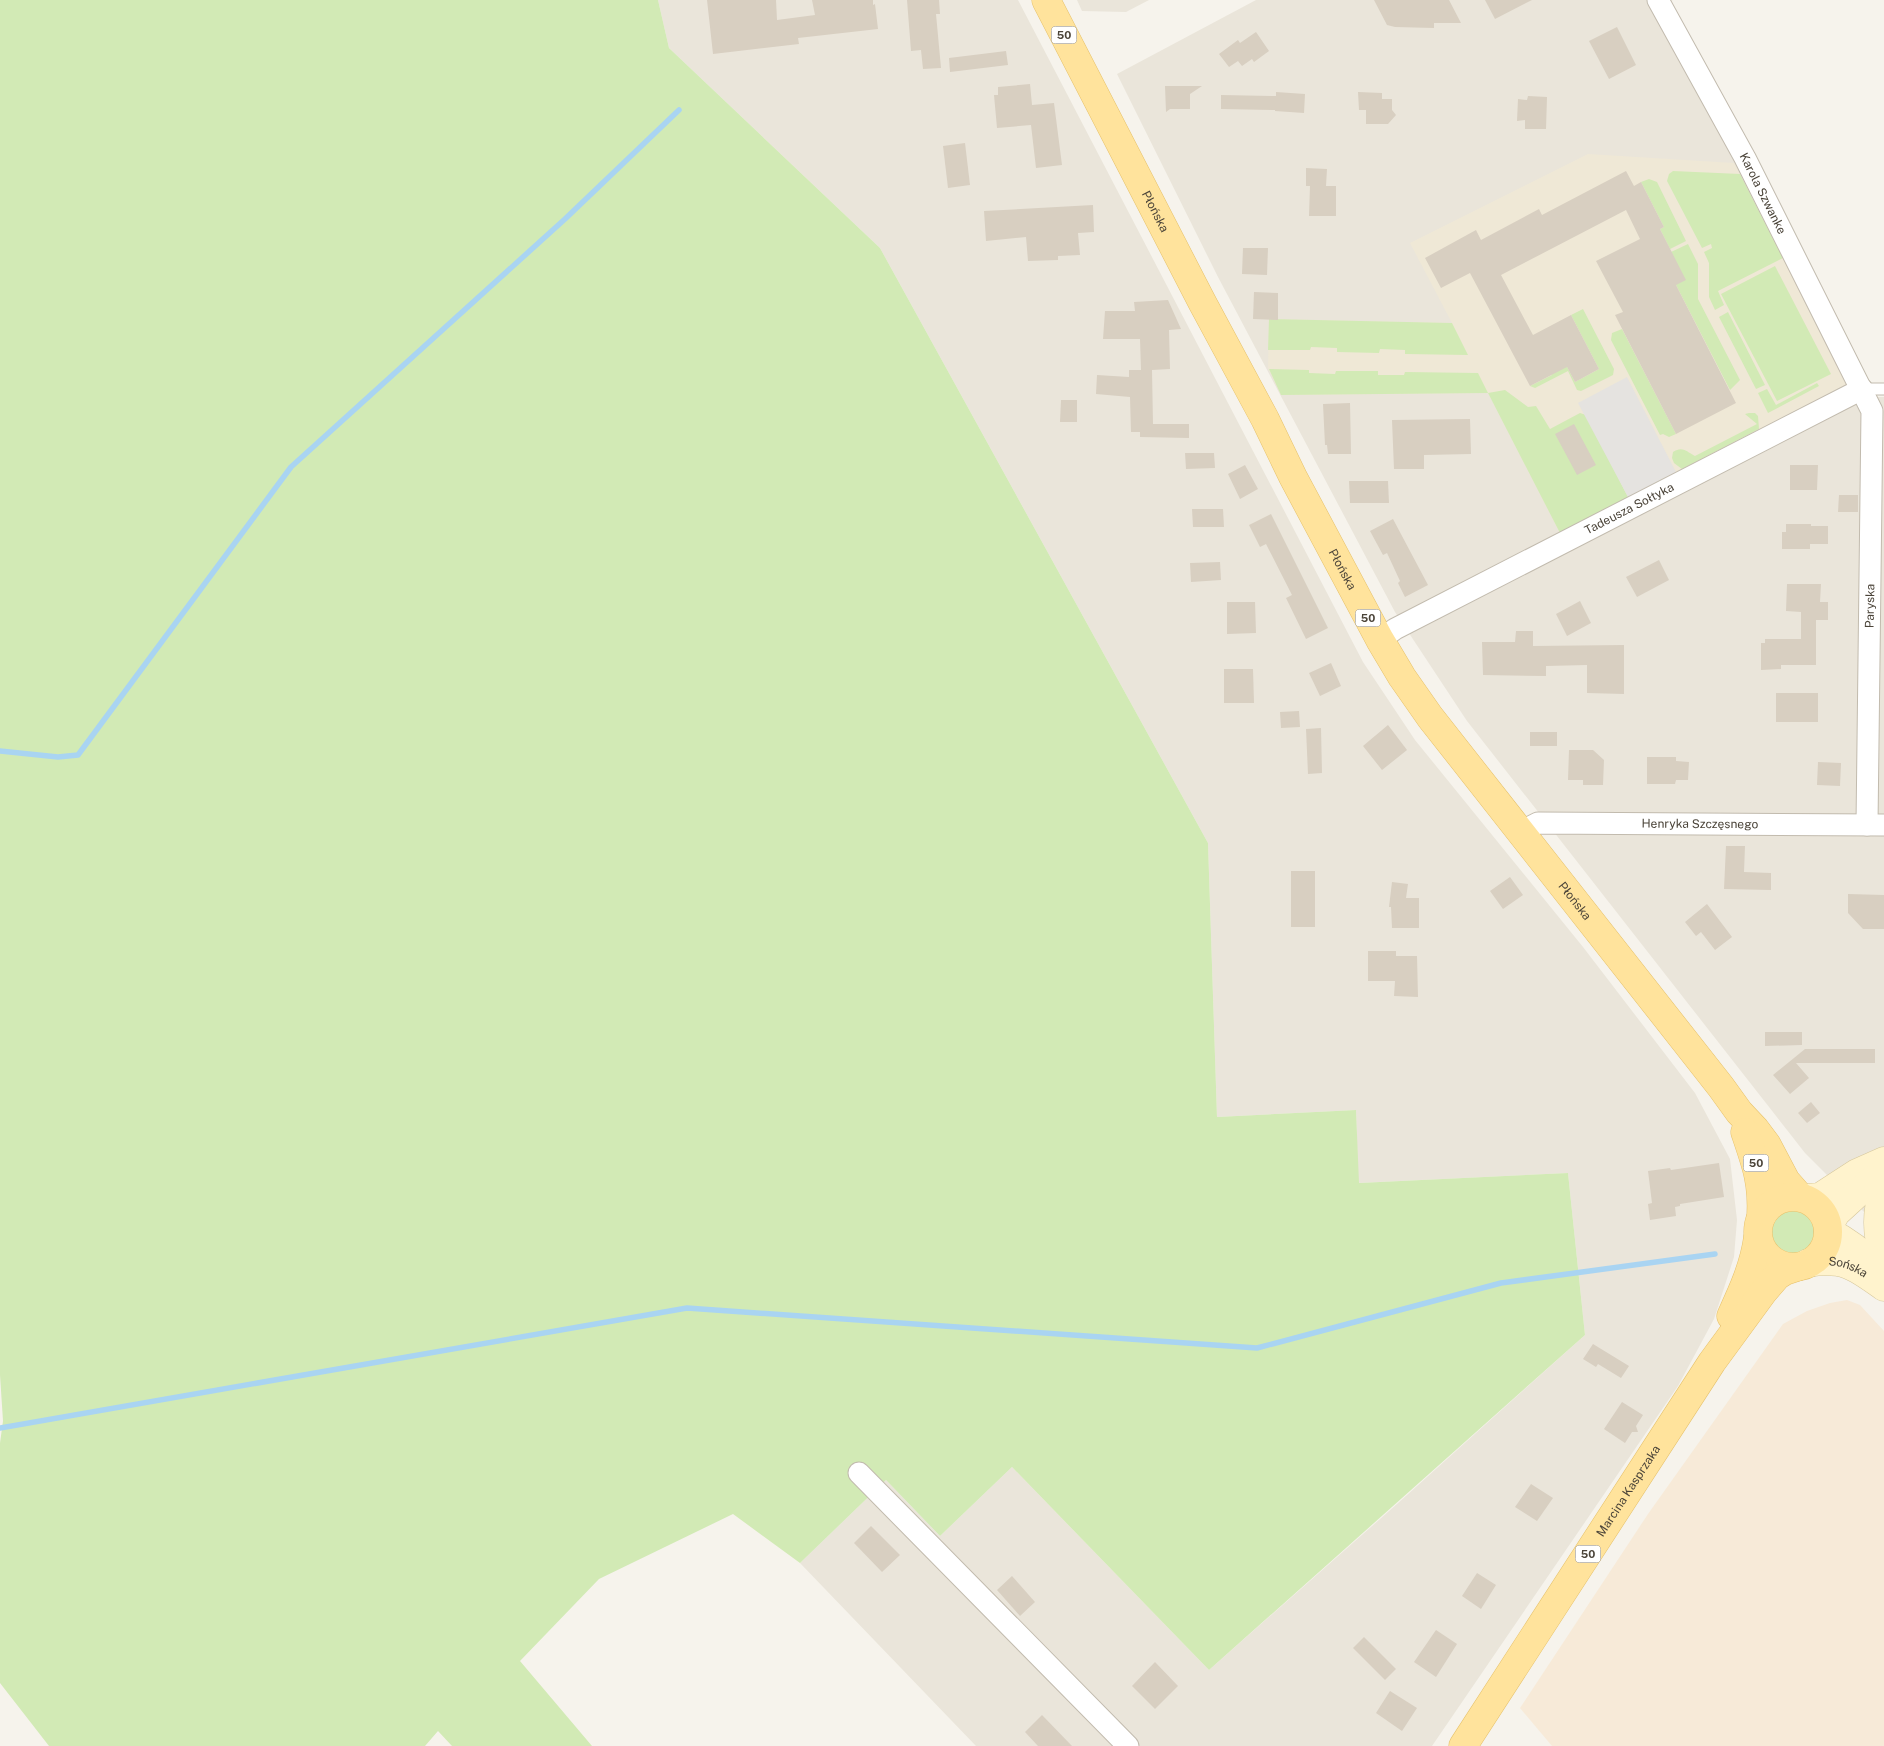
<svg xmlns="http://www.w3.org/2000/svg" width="1884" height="1746" font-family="'Public Sans',sans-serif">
<rect width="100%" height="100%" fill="#f6f3ec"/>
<g fill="#eae5da">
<polygon points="658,0 1018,0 1363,662 1415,740 1583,947 1695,1093 1730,1159 1737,1220 1734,1257 1714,1319 1678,1386 1432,1746 976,1746 800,1563 886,1480 940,1536 1012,1467 1209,1670 1397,1504 1585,1335 1568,1173 1358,1183 1356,1110 1217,1117 1208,843 880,248 669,48"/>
<polygon points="1077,0 1149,0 1126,12 1082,11"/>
<polygon points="1256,0 1673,0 1652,6 1877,397 1884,397 1884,1229 1882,1230 1805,1153 1467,721 1395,612 1218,277 1117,74"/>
</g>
<polygon fill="#f7ead8" points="1847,1300 1860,1305 1884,1331 1884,1746 1552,1746 1520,1708 1648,1514 1783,1324 1807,1311 1830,1303"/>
<polygon fill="#efe8d6" points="1588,154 1734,163 1849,383 1560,533 1488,393 1281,395 1268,368 1269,319 1452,323 1410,243"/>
<g fill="#d2eab5">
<polygon points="0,0 658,0 669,48 880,248 1208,843 1217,1117 1356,1110 1359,1183 1568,1173 1585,1335 1209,1670 1012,1467 940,1536 886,1480 800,1563 733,1514 599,1579 520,1661 592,1746 452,1746 438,1731 425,1746 49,1746 0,1683 0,1443 3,1421 0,1375"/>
<polygon points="1673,171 1740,174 1783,258 1718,291 1724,305 1715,310 1709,297 1709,263 1704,252 1712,248 1711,244 1702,248 1667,181 1669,174"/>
<polygon points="1649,179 1657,182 1686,241 1670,249 1660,229 1664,227 1641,182"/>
<polygon points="1688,244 1698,264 1698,299 1740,380 1730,390 1676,285 1671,252"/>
<polygon points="1775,266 1831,374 1777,401 1721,294"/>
<polygon points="1583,309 1614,369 1613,375 1581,391 1577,390 1568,371 1535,388 1530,386 1552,375 1543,356 1557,348 1575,382 1599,369 1571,315"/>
<polygon points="1728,312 1765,385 1756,389 1719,317"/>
<polygon points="1269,319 1452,323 1468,355 1405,354 1405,350 1380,349 1379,353 1337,352 1337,348 1311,347 1310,350 1268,350"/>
<polygon points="1622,329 1676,434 1669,437 1663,434 1660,435 1611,340 1612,333"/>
<polygon points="1269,369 1309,370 1309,373 1335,374 1336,371 1378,371 1378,375 1404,375 1405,372 1478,373 1488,393 1505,390 1528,407 1536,406 1550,429 1580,413 1586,415 1628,497 1560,533 1488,393 1281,395"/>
<polygon points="1817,383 1819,386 1768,413 1758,393 1767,389 1776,405"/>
<path d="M 1749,413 L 1755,413 L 1758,416 L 1759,429 L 1682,469 L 1674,463 L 1672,458 L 1673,452 C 1682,446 1686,451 1695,456 L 1757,424 L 1745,414 Z"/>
<circle cx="1793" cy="1232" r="21"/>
</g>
<polygon fill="#e5e3e0" points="1627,377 1676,472 1628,497 1578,403"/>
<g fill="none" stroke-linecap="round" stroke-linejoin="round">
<g stroke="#a9d4f2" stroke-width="5.5">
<polyline points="0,751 58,757 78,755 291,467 565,219 679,110"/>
<polyline points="0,1428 687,1308 1257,1348 1501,1283 1715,1254"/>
</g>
</g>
<g fill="#d8cfc1">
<polygon points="707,0 776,0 777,20 815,15 812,0 873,0 873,5 875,4 878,29 798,38 799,44 713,54"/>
<polygon points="907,0 939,0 940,14 936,14 941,68 923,69 921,50 911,51"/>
<polygon points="1374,0 1449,0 1461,23 1434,23 1434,28 1395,27 1387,25"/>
<polygon points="1485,0 1532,0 1495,19"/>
<polygon points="1617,27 1636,65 1609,79 1589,41"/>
<polygon points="1256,32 1269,51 1254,62 1252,59 1242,66 1238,61 1229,67 1219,54 1238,40 1240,43"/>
<polygon points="1006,51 1008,65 950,72 949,58"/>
<polygon points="1030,84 1032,105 1054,103 1062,165 1036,168 1031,125 997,128 994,95 998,95 998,87"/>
<polygon points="1165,86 1202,86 1190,94 1190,109 1170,109 1166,112"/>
<polygon points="1276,92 1305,94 1304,113 1275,111 1275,110 1221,109 1221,95 1276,96"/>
<polygon points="1358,92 1382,93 1382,99 1392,99 1392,110 1396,115 1388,124 1366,124 1366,110 1359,110"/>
<polygon points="1528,96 1547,97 1546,129 1525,129 1525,120 1517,121 1518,99 1527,100"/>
<polygon points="965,143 970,185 948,188 943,146"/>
<polygon points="1306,168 1327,169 1326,186 1336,186 1336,216 1309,216 1310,186 1306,186"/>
<polygon points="1626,171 1634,186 1641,182 1664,227 1660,229 1686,280 1676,285 1736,403 1676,434 1615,315 1623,312 1596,261 1640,239 1626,210 1501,275 1533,335 1571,315 1599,369 1575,382 1567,367 1530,386 1470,273 1441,288 1425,258 1476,230 1481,240 1539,209 1542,215"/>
<polygon points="1093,205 1094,232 1078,233 1080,255 1058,256 1058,260 1028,261 1026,237 986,241 984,211"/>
<polygon points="1243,248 1268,248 1267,275 1242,274"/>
<polygon points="1254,292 1278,293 1278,320 1253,319"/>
<polygon points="1168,300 1181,329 1169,330 1170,369 1152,370 1153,424 1189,424 1189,438 1140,437 1140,432 1131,432 1130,397 1096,394 1097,375 1129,377 1129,370 1141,370 1140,339 1103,339 1105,311 1135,311 1134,302"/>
<polygon points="1061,400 1077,400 1077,422 1060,422"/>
<polygon points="1350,403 1351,454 1328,454 1327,445 1325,445 1323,404"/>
<polygon points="1470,419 1471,454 1424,455 1424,469 1394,469 1392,420"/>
<polygon points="1574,424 1596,465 1577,475 1555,434"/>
<polygon points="1185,453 1214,453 1215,468 1186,469"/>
<polygon points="1245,465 1258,489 1240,499 1228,474"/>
<polygon points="1790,465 1818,465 1817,490 1790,490"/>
<polygon points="1349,481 1388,481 1389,503 1350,503"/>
<polygon points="1839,495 1858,495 1858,512 1838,512"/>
<polygon points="1192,509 1223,509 1224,527 1193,527"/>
<polygon points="1271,514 1328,628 1306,639 1286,598 1292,595 1266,544 1260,547 1249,525"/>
<polygon points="1393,519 1428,585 1405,597 1398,583 1400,581 1387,553 1383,555 1370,531"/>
<polygon points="1786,524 1811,524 1811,526 1828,526 1828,544 1810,544 1810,549 1782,549 1782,532 1786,532"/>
<polygon points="1659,560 1669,580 1637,597 1626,577"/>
<polygon points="1220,562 1221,580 1191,582 1190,563"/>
<polygon points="1787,584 1821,584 1820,602 1828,602 1828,620 1816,620 1816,665 1781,665 1781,669 1761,670 1761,643 1765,643 1765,639 1801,639 1801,612 1786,611"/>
<polygon points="1580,601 1591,623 1567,636 1556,614"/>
<polygon points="1227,602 1255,602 1256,633 1227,634"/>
<polygon points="1516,631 1533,631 1533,646 1624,645 1624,694 1587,693 1587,665 1546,666 1546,676 1483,675 1482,642 1515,642"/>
<polygon points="1331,663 1341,686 1320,696 1309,673"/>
<polygon points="1224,669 1253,669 1254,703 1224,703"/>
<rect x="1776" y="693" width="42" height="29"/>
<polygon points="1299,711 1300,727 1281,728 1280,712"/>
<polygon points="1388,725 1407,750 1382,770 1363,746"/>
<polygon points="1321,728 1322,773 1308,774 1306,729"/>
<rect x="1530" y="732" width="27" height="14"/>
<polygon points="1569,750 1593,750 1604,760 1603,785 1583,785 1583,780 1568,780"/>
<polygon points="1647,757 1676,757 1676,761 1689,762 1688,780 1676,780 1675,784 1647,784"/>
<polygon points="1818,762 1841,763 1840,786 1817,785"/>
<polygon points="1726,846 1745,846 1744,872 1771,873 1771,890 1724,889"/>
<rect x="1291" y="871" width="24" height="56"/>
<polygon points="1510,877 1523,895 1503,909 1490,891"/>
<polygon points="1392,882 1408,884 1406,898 1419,898 1419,928 1392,928 1391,907 1389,907"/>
<polygon points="1848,894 1884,895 1884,929 1863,929 1848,913"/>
<polygon points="1707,904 1732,937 1715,950 1701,932 1696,936 1685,922"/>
<polygon points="1368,951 1396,951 1396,956 1417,956 1418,997 1394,996 1395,981 1368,981"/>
<polygon points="1765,1032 1802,1032 1802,1045 1765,1046"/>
<polygon points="1805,1049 1875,1049 1875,1063 1796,1063 1809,1078 1790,1094 1773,1075"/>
<polygon points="1811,1102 1820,1113 1807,1123 1798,1113"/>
<polygon points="1719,1163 1724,1197 1680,1204 1680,1206 1675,1207 1676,1216 1650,1220 1648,1204 1652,1203 1648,1171 1670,1168 1671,1170"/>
<polygon points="1593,1344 1629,1366 1621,1378 1598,1364 1596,1367 1583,1359"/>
<polygon points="1622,1402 1643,1415 1636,1426 1638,1432 1632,1432 1625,1443 1604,1429"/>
<polygon points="1531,1484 1553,1498 1537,1521 1515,1507"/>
<polygon points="871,1526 900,1555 882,1572 854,1543"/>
<polygon points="1477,1573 1496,1585 1481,1609 1462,1596"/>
<polygon points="1012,1576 1035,1602 1020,1616 997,1590"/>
<polygon points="1436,1630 1457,1644 1436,1677 1414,1662"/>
<polygon points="1364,1637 1396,1669 1385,1680 1353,1648"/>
<polygon points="1155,1662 1178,1686 1155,1709 1132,1686"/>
<polygon points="1390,1691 1417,1708 1402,1731 1376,1713"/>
<polygon points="1042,1715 1072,1746 1038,1746 1025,1732"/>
</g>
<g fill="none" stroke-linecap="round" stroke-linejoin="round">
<defs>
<polyline id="lane" points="1862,389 1884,389"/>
<g id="street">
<path id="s1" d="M 1658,0 L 1745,158 L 1872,411 L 1867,825"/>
<path id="s2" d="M 1380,640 L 1395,629 L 1862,389"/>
<path id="s3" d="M 1520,832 L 1538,823 L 1884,825"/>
<polyline points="859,1473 1128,1746"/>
</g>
<g id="secondary">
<path d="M 1884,1187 C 1876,1212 1876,1233 1884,1258"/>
<polyline points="1805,1198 1820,1197 1857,1173 1884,1161"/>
<polyline points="1828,1227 1836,1213 1872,1180"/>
<path d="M 1828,1231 C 1846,1241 1864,1253 1878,1269"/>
<path id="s4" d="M 1808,1263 C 1845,1257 1856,1267 1884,1287"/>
</g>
<g id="primary">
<path id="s5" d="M 1046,0 L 1202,302 L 1265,419 L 1293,477 L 1380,640 L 1402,677 L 1430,717 L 1721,1087 L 1739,1112 L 1755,1129 L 1767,1145 L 1786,1181 L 1800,1197"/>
<path d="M 1745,1132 C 1756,1164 1763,1183 1761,1217"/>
<circle cx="1793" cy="1232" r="35"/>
<path d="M 1731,1316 C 1743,1290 1754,1266 1758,1237"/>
<path id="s6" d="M 1463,1746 L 1712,1362 L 1764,1291 L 1777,1276 L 1785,1271 L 1797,1267"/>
</g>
</defs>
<use href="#lane" stroke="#c2bbae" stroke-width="13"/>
<use href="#street" stroke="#c2bbae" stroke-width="23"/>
<use href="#secondary" stroke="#d6c79b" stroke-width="29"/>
<use href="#primary" stroke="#e6c16a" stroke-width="29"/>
<use href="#lane" stroke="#fff" stroke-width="11"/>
<use href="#street" stroke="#fff" stroke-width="21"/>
<use href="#secondary" stroke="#fff3cd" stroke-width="28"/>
<use href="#primary" stroke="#ffe39c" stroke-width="28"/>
</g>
<g text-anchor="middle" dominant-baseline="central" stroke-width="4.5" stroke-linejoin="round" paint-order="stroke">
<g fill="#fff" stroke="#817c74" stroke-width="1">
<rect x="1051.5" y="26.5" width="25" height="17" rx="4"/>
<rect x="1355.5" y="609.5" width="25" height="17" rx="4"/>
<rect x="1743.5" y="1154.5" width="25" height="17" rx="4"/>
<rect x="1575.5" y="1545.5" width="25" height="17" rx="4"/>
</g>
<g font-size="11" font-weight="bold" fill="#4b4439">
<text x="1064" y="35">50</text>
<text x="1368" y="618">50</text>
<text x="1756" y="1163">50</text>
<text x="1588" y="1554">50</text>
</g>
<g font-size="12" fill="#4b4439" stroke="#fff">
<text stroke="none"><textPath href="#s1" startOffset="220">Karola Szwanke</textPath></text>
<text stroke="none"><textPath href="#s5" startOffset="238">Płońska</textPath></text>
<text stroke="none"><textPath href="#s2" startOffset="282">Tadeusza Sołtyka</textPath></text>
<text stroke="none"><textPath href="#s5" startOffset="642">Płońska</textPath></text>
<text transform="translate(1870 606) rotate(-89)">Paryska</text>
<text stroke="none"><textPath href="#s3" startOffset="182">Henryka Szczęsnego</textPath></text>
<text stroke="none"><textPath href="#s5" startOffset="1048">Płońska</textPath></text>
<text stroke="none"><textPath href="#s4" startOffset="41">Sońska</textPath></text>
<text stroke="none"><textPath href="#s6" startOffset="304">Marcina Kasprzaka</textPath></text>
</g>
</g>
</svg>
